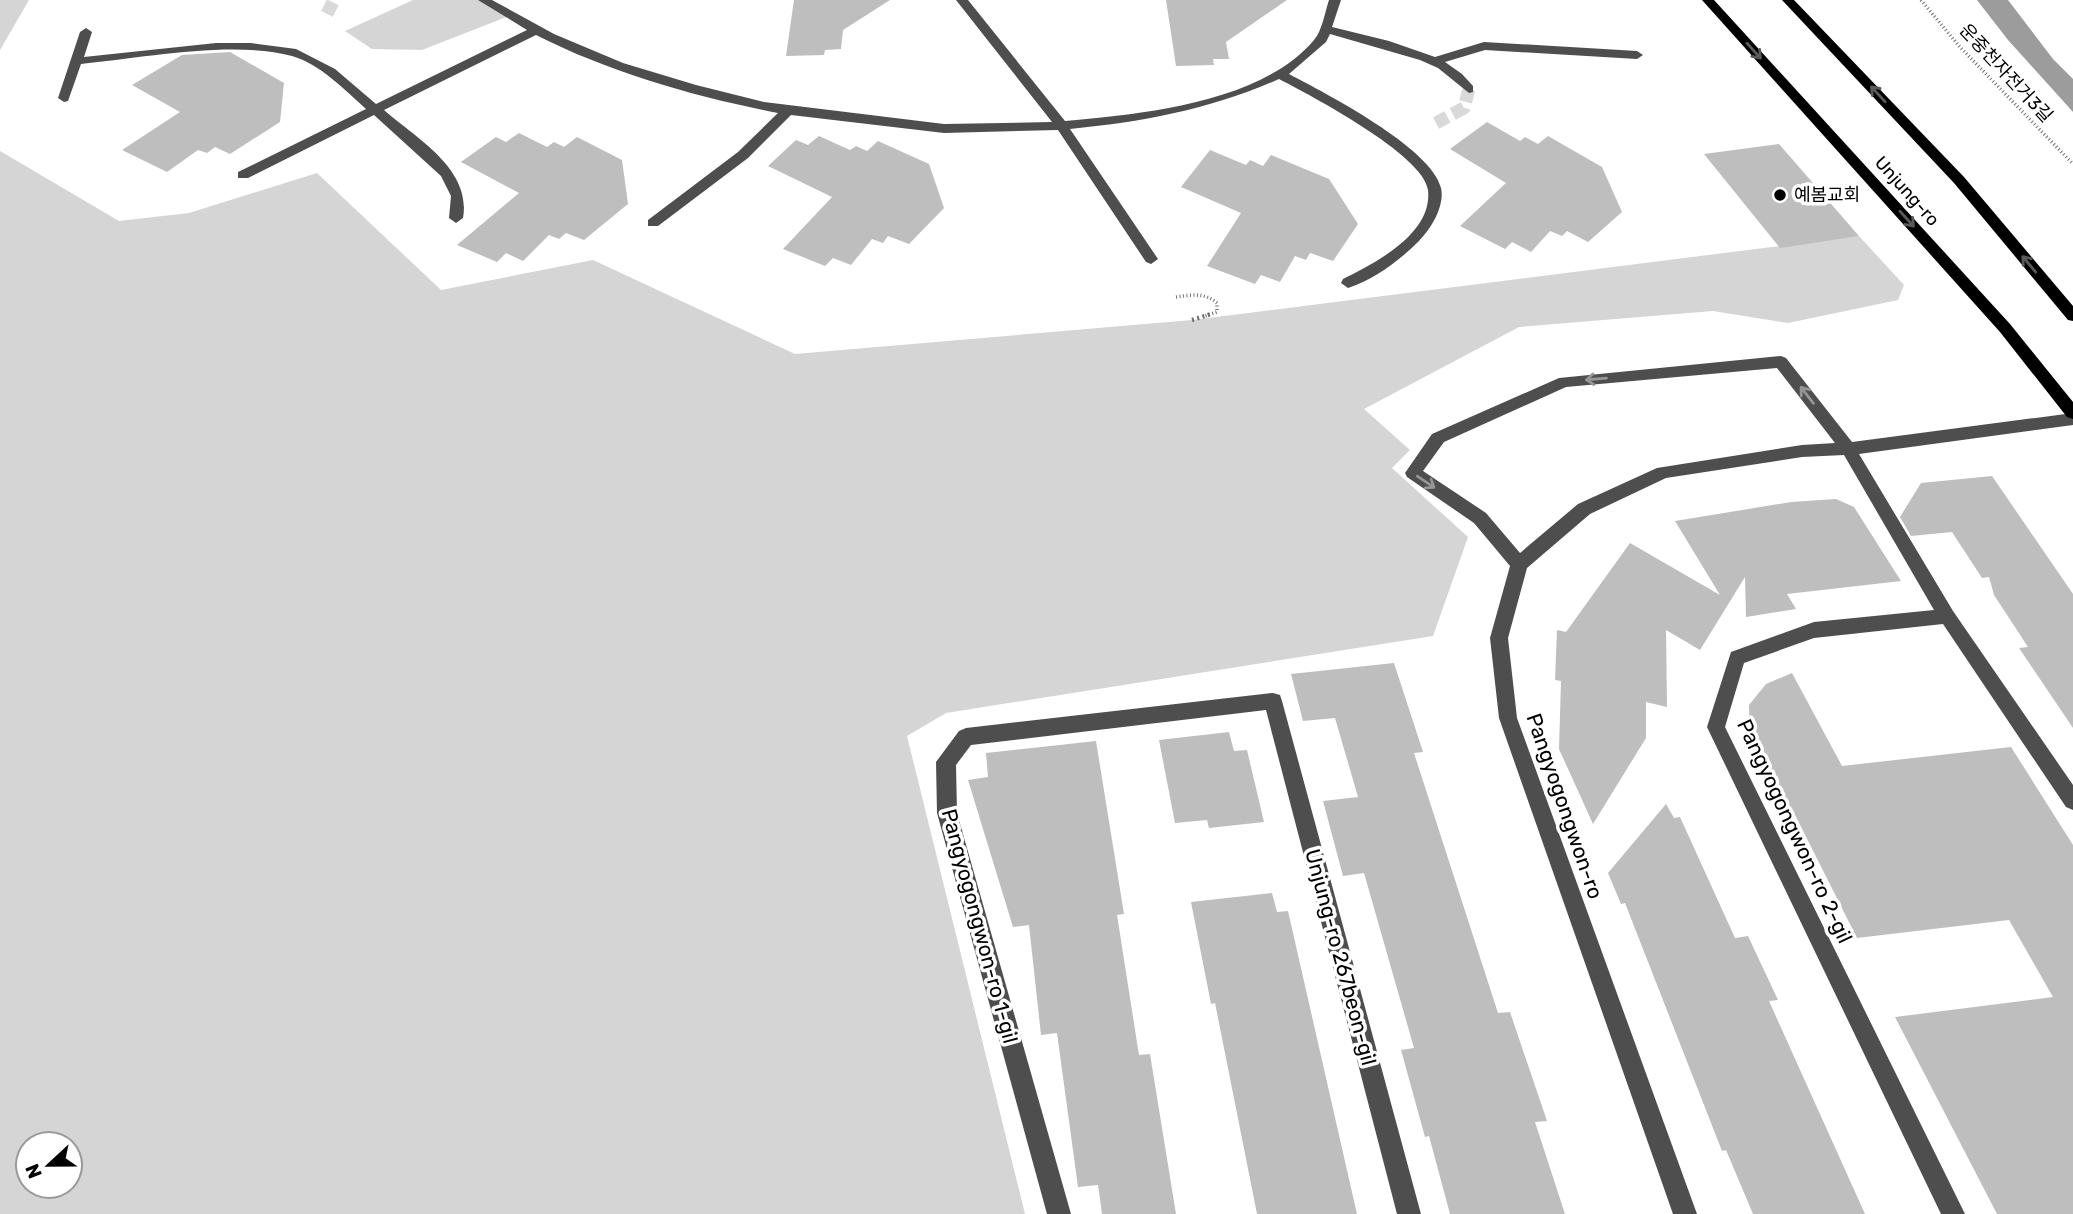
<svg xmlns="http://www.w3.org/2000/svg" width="2073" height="1214" font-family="Rubik,'Noto Sans KR',sans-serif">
<rect width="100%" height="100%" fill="#fff"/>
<g fill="#d5d5d5" fill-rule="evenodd">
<polygon points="0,0 29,0 0,50"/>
<polygon points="413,0 484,0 509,16 422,50 372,49 345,31"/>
<path d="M 0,151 L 119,221 L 189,213 L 317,173 L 441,290 L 593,260 L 795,354 L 1192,320 L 1859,236 L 1904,285 L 1898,300 L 1788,323 L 1713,311 L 1519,327 L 1364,409 L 1410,450 L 1392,468 L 1468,537 L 1433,636 L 946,713 L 907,736 L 1025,1214 L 0,1214 ZM 28,1144 L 70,1144 L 70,1186 L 28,1186 Z"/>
</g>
<polygon fill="#9c9c9c" points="1977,0 2008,0 2053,59 2073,79 2073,112 2008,40"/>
<g fill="#bebebe">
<polygon points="794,0 890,0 843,30 841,49 825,50 824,55 786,56"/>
<polygon points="1166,0 1287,0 1226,42 1229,59 1213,59 1214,65 1176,66"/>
<polygon points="230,52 284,83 280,122 230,154 215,147 207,153 198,150 167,172 122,150 180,112 132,85 182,55"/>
<polygon points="1487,122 1520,141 1525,137 1538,144 1548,136 1602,167 1622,212 1588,242 1567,231 1562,236 1550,231 1531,252 1512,242 1505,249 1460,226 1506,183 1450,149"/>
<polygon points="519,133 547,147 554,142 564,147 577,137 622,160 628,204 584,240 566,233 559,239 549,235 523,261 506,253 497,262 457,245 519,193 461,162 496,137 506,142"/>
<polygon points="819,136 850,150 856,146 867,151 878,141 929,164 944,208 909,244 888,236 883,243 872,239 851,265 833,258 825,266 783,249 832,197 768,166 796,140 808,145"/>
<polygon points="1779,144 1859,236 1780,248 1704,154"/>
<polygon points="1210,150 1246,165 1250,160 1263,166 1271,155 1329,179 1358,224 1333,261 1310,253 1306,260 1295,256 1280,282 1261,275 1255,284 1207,266 1241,213 1181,187"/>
<polygon points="1992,476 2073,594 2073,728 2019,648 2028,647 1994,595 1989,577 1982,578 1952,532 1911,536 1900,517 1921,483"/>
<polygon points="1836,499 1854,507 1901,581 1787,594 1796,609 1746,617 1745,577 1700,650 1666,630 1667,707 1646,702 1646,738 1593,824 1559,749 1561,681 1555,680 1557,630 1566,632 1630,543 1720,595 1675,521 1791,502"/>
<polygon points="1394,663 1423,752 1414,753 1498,1013 1510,1012 1547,1121 1535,1122 1565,1214 1450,1214 1429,1136 1425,1137 1401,1050 1414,1048 1364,873 1343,876 1323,801 1358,797 1335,718 1303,721 1291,674"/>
<polygon points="1792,673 1842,766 2011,747 2073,845 2073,1214 1997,1214 1895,1017 2053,997 2009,920 1857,938 1792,809 1784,810 1750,741 1749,705 1766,684"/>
<polygon points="1229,732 1234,751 1247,750 1264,822 1209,828 1207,820 1175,823 1159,740"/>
<polygon points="1096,741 1124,914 1117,915 1139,1055 1150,1054 1176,1214 1102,1214 1098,1185 1078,1187 1057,1033 1041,1035 1029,925 1013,927 968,780 988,777 986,753"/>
<polygon points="1666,804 1674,818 1680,817 1735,938 1748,936 1778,1000 1769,1001 1865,1214 1753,1214 1726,1150 1722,1151 1625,903 1621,904 1608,873"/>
<polygon points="1272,893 1277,912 1288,911 1357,1214 1257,1214 1215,1003 1211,1004 1191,902"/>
</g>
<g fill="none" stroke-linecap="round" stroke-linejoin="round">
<g stroke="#d9d9d9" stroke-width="13" stroke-dasharray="13 6" stroke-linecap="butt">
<polyline points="327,14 334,0"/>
<polyline points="1436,123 1464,108 1469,89"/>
</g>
<g stroke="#707070" stroke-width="3.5" stroke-dasharray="1 2.5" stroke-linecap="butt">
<polyline points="1921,0 1959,46 2073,164"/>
<path d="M 1176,297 C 1191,295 1204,292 1217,303 L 1217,312 L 1205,316"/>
</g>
<polyline stroke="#707070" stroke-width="4.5" stroke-dasharray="2 3.5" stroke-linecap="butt" points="1192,320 1211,314"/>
<g fill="#4e4e4e" fill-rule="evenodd">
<path d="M 478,0 L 492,0 L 554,34 L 623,63 L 696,85 L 764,102 L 944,124 L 1052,122 L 956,0 L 968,0 L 1065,121 C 1142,114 1261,103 1314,40 C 1322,31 1325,12 1329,0 L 1341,0 L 1332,27 L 1389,41 L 1435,57 L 1484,42 L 1637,51 L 1643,55 L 1637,59 L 1485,50 L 1445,62 L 1462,74 L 1473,86 L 1473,92 L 1469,93 L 1438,68 L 1420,60 L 1330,34 L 1326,42 L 1289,74 C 1325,93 1432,148 1441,188 C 1445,206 1431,229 1419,241 C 1400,260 1374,280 1348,288 L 1341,283 L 1343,279 C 1375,263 1433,234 1428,190 C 1424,155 1310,95 1279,79 C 1212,109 1143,122 1070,129 L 1158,259 L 1151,264 L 1146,262 L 1058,130 L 944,133 L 791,115 L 748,158 L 658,226 L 648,226 L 648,220 L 738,152 L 778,113 C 696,97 611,73 536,35 L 384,110 C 416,138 472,169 463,218 L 456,223 L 449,218 L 451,196 L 441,176 L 374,115 L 248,178 L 238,178 L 238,172 L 366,109 C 345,90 320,64 292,56 C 233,40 142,58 81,64 L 68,101 L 64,102 L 58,98 L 80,32 L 86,28 L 92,32 L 84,57 L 216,43 L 251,43 L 296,49 L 335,69 L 376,104 L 527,30 Z"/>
<path d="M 1781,356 L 1786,358 L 1852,442 L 2073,413 L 2073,425 L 1859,454 L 1953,611 L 2073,785 L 2073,810 L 2066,807 L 1943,624 L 1814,638 L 1744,663 L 1725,727 L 1965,1214 L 1941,1214 L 1707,727 L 1731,652 L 1814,622 L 1934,610 L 1844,455 L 1802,457 L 1666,478 L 1590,514 L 1527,568 L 1508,638 L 1517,718 L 1697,1214 L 1673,1214 L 1499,718 L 1490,638 L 1510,566 L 1474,523 L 1407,477 L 1405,473 L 1432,434 L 1559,378 ZM 1777,368 L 1835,443 L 1802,445 L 1657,468 L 1578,504 L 1520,553 L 1486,513 L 1423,471 L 1444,442 L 1566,387 Z"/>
<polygon points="1273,693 1280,695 1282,701 1421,1214 1397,1214 1266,710 971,745 956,765 957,813 1071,1214 1047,1214 937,813 936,762 959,731 966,728"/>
</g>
<g fill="#000" fill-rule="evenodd">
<polygon points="1702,0 1714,0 2010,324 2073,402 2073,419 2067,417 2000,332"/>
<polygon points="1782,0 1794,0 1964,177 2073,306 2073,321 2068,320 1954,183"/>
</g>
</g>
<defs><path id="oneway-shaft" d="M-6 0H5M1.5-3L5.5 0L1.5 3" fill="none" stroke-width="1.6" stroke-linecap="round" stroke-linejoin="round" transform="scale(1.75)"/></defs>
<g stroke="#595959">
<use href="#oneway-shaft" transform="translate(1754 51) rotate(48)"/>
<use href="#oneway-shaft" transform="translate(1878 94) rotate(-133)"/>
<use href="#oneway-shaft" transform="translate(1907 219) rotate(48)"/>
<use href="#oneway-shaft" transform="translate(2029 264) rotate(-130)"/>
</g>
<g stroke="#959595">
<use href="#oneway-shaft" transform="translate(1596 379) rotate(175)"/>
<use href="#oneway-shaft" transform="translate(1807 395) rotate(-128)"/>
<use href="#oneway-shaft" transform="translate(1426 482) rotate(34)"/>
</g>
<circle fill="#000" stroke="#fff" stroke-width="2.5" cx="1780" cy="195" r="7"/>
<g text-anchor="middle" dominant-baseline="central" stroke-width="7" stroke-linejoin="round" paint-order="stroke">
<g font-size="18" fill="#000" stroke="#fff">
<text transform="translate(2006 73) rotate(47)">운중천자전거3길</text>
<text transform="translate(1907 191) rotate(48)">Unjung-ro</text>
</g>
<g font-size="18" fill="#000" stroke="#fff" text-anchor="start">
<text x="1794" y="195">예봄교회</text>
</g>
<g font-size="21" fill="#000" stroke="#fff">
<text transform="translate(1565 806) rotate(71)">Pangyogongwon-ro</text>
<text transform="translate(1795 831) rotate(65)">Pangyogongwon-ro 2-gil</text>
<text transform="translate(980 926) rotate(75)">Pangyogongwon-ro 1-gil</text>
<text transform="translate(1341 957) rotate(75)">Unjung-ro 267beon-gil</text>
</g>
</g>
<g transform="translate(49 1165) rotate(248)"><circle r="33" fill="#ffffff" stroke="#999999" stroke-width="2"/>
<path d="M0-5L12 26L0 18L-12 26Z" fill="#000000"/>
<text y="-10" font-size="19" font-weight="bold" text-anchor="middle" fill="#000000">N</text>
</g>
</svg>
